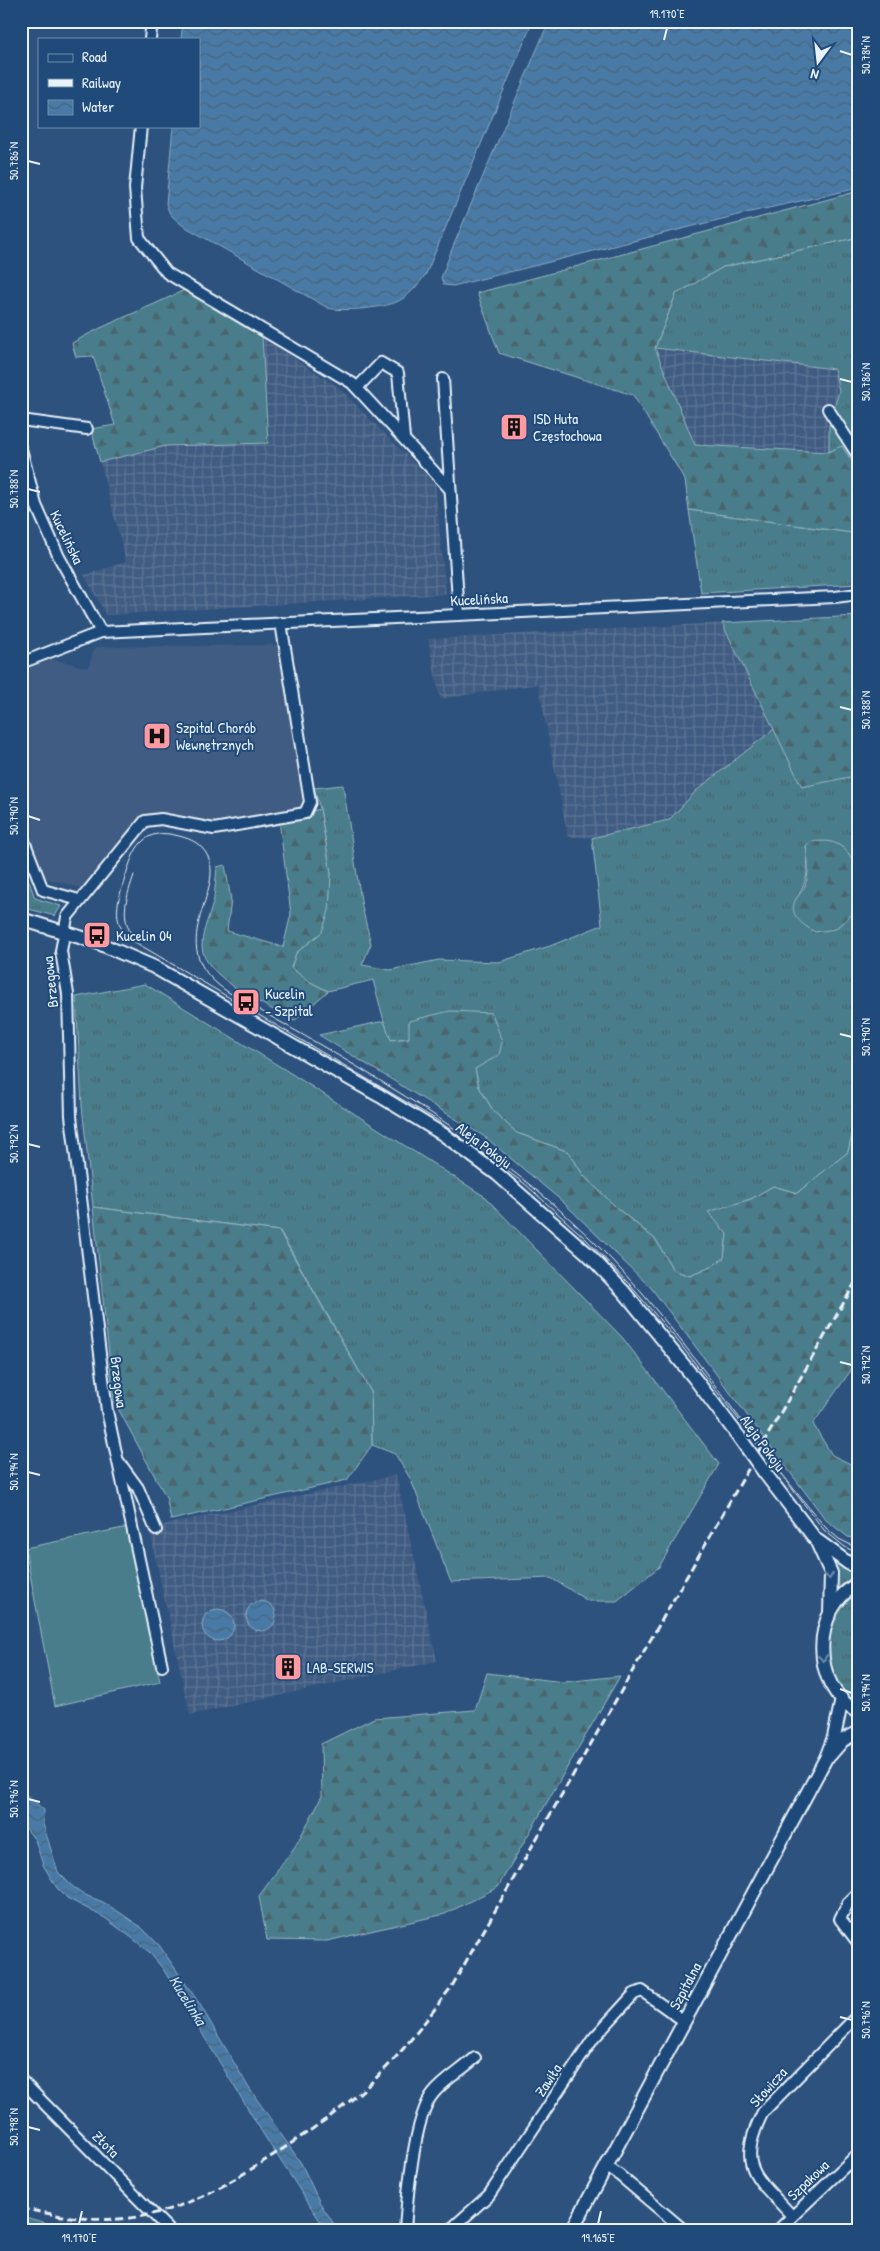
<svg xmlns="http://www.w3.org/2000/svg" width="880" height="2251" font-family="'Patrick Hand',sans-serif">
<defs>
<pattern id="industrial-grid" width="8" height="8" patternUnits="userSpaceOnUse" patternTransform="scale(1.25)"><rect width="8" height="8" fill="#405c82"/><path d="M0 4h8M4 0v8" fill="none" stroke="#5c7494"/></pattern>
<pattern id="grass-tufts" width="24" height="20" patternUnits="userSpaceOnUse" patternTransform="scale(1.25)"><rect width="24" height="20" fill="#497d8b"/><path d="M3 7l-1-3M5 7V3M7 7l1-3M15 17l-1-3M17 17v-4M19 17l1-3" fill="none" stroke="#48656e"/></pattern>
<pattern id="forest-firs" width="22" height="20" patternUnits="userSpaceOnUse" patternTransform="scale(1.25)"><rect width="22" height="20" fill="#497d8b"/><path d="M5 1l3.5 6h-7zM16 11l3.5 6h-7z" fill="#48656e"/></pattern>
<pattern id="cemetery-stones" width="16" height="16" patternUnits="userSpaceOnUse" patternTransform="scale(1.25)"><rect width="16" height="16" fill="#497d8b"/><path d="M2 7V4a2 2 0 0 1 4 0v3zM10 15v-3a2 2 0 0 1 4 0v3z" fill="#48656e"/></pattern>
<pattern id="water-waves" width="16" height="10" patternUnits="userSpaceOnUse" patternTransform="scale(1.25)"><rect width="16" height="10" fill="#487aa5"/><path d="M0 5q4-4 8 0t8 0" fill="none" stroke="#47647c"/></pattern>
</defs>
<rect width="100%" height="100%" fill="#2e527e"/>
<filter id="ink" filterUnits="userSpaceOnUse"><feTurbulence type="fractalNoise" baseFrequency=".02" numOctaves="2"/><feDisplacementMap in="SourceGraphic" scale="10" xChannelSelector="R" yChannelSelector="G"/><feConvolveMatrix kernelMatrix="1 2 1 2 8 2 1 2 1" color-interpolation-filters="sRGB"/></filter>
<g filter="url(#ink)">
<polygon fill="#405c82" points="278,645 303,799 299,808 214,824 143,814 83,889 43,877 21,816 21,673 48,658 88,668 95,647"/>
<g fill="url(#industrial-grid)">
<polygon points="262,337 338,387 435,484 446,594 106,615 84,575 126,562 100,462 166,446 268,443"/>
<polygon points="655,348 834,369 839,391 829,426 829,452 695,445"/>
<polygon points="722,623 774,729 696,791 669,820 592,838 568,837 538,684 440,699 428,639"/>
<polygon points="396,1475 437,1661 190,1715 149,1528"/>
</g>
<g fill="url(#grass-tufts)" stroke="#98b7c2">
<polygon points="859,237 859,331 857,333 859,342 859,472 842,446 829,452 829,426 839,391 834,369 655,348 676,294 723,267"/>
<polygon points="689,510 859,534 859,584 701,593"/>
<path d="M 774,729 L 802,786 L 859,775 L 859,880 L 849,854 L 806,846 C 809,870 808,881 795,901 L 835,929 L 859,908 L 859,1089 L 853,1100 L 854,1127 L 848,1152 L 797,1193 L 773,1186 L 751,1199 L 709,1212 L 727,1234 L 724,1258 L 711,1267 L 690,1276 L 673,1270 L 656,1240 L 618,1209 L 583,1175 L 569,1152 L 517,1133 L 494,1112 L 479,1087 L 475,1069 L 409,1021 L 410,1038 L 391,1040 L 384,1021 L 373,980 L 328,991 L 310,982 L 291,968 L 296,953 L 322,932 L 331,874 L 320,809 L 314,788 L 343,785 L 362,907 L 371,944 L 362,965 L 390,970 L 439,960 L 499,962 L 550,946 L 602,925 L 592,838 L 669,820 L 696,791 Z"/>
<polygon points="21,849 25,870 35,898 61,906 55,916 21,907"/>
<polygon points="145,984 284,1069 484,1196 622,1337 719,1464 659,1567 617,1601 588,1601 551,1578 451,1582 411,1480 395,1454 372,1445 371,1392 280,1231 93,1207 82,1106 76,997"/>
<polygon points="831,1557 859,1571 837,1589 836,1587"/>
<path d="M 859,1591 L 859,1704 C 849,1696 841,1689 835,1678 C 820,1649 830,1606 859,1591 Z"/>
</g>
<g fill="url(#forest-firs)" stroke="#98b7c2">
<polygon points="859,191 859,237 723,267 676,294 655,348 695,445 828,452 842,446 859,472 859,534 689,510 685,480 633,395 499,353 477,293"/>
<path d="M 184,290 L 262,337 L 268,443 L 166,446 L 100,462 L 91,429 L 115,425 L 93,356 L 76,357 L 72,343 C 108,322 147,309 184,290 Z"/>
<polygon points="859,616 859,775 802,787 722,623"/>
<path d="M 320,809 L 331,874 L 329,911 L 322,932 L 296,953 L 291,968 L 310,982 L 328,991 L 294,1021 C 269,1007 201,976 202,946 C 202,929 211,914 214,898 C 215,888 216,877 217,867 L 225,865 L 231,900 L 227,931 L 283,947 L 291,914 L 279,820 Z"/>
<path d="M 812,841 C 818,842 826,840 832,842 C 860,851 859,885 859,908 L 835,929 L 815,932 C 803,925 787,915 796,899 C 799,894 803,891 805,886 C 810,873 808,859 806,846 Z"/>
<polygon points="450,1011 492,1013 502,1042 499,1055 475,1069 479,1087 494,1112 517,1133 569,1152 583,1175 618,1209 656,1240 673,1270 690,1276 711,1267 724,1258 727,1234 708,1212 751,1199 773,1186 797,1193 848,1152 854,1127 853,1100 859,1089 859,1359 813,1424 832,1455 859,1468 859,1540 848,1537 826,1520 652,1289 563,1202 485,1137 319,1035 384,1021 391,1040 409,1038 409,1021"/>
<polygon points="93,1207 279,1231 371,1392 372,1445 347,1480 171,1520 166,1497 114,1401"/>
<polygon points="487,1673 564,1682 620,1676 498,1887 445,1914 327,1941 267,1940 259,1896 296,1845 322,1796 321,1744 374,1718 475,1710"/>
</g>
<polygon fill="url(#cemetery-stones)" stroke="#98b7c2" points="21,2216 72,2230 21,2230"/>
<polygon fill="#497d8b" stroke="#98b7c2" points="128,1527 160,1682 55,1706 25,1548"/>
<g fill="url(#water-waves)" stroke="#88aac6">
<path d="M 183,21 L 533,21 L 426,274 C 418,285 408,298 394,303 C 380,308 342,312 328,308 L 182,225 L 170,214 L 166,204 L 173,126 L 199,126 L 199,39 L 181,39 Z"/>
<polygon points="549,21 859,21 859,188 746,213 453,286 444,285 441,278 452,249"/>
<circle cx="261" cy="1616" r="15"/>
<circle cx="218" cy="1625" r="16"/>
<polygon points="21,1790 44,1810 43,1824 58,1872 72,1886 85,1895 103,1902 119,1912 141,1927 159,1945 199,2003 249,2088 301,2163 320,2203 338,2230 326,2230 265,2137 163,1969 149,1952 132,1938 105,1918 67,1898 57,1888 43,1865 35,1840 21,1822"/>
</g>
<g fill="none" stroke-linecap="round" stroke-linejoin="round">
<defs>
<g id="minor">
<polyline points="150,39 152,21"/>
<polyline points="141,126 135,188 139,238 167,273 352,383 449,488"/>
<polyline points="443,379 459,615"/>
<polyline points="357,388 381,363 398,373 404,438"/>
<polyline points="828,409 859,457"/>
<polyline points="21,420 87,429"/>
<polyline points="21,449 36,505 59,557 101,632"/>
<polyline points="21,663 101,632 835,597 859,594"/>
<polyline points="21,833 43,890 79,900"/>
<polyline points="119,1462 138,1488 156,1530"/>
<polyline points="162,1666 107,1411 71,1116 68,994 61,951 67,917 145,821 161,819 214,829 305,813 310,802 281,623"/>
<polyline points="859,1892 848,1903 840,1919 859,1944"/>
<polyline points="21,2080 169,2230"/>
<polyline points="607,2167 619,2175 684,2230"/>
<path d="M 792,2216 C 756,2176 735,2168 763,2112 L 859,2014"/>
<path d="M 405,2230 C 407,2199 414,2116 433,2094 C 444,2080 462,2070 475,2058"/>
<polyline points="450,2230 489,2195 593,2039 634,1994 642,1991 684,2021"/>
<polyline points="778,2230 859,2153"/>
</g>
<g id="tertiary">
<polyline points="21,919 96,942 154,967 380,1096 444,1135 497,1174 588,1254 624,1292 695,1379 739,1437"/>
<polyline points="764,1472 816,1540 831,1573 830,1614"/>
<polyline points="818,1541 848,1563 859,1567"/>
<path d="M 859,1583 C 810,1608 810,1687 859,1713"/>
<polyline points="830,1755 843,1740 859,1732"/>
<polyline points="572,2230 826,1758 834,1737 842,1699"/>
</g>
</defs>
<use href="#minor" stroke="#e8f1f8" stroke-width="14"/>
<use href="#tertiary" stroke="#e8f1f8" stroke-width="16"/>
<use href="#minor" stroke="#1f4a7a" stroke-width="10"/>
<use href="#tertiary" stroke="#1f4a7a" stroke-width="12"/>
<g stroke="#e8f1f8" stroke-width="1">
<path d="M 133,937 C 119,916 127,896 134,875"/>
<path d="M 859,1549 L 839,1539 L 826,1528 C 751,1441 691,1343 612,1260 C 502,1145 364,1070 228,992 C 154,943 237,885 202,848 C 196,841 187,838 179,836 C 143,826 134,848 125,878 C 118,900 111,919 128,938 L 437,1120 L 525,1184 L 585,1238 L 630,1285 L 677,1340 L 824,1530 L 845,1547 L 859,1554"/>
</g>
<path stroke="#e8f1f8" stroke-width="3" stroke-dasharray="8 4" stroke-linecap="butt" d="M 21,2208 C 53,2215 86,2221 119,2219 C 180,2215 232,2182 281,2150 C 314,2128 347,2106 375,2079 C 404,2051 428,2018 452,1986 L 859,1276"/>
<defs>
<polyline id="tertiary-bridge" points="739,1437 764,1472"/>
</defs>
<use href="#tertiary-bridge" stroke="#e8f1f8" stroke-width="16" stroke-linecap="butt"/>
<use href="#tertiary-bridge" stroke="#1f4a7a" stroke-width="12"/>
</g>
<defs><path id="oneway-chevron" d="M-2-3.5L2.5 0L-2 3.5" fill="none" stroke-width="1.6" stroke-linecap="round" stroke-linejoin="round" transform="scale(1.25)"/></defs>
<g stroke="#6f8dac">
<use href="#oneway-chevron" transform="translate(829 1576) rotate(82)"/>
<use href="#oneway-chevron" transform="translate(823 1658) rotate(83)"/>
</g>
</g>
<path fill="none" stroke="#e8f1f8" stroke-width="2" d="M 664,40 L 667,28M 840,51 L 852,55M 28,161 L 40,164M 840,379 L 852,382M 28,489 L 40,492M 840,707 L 852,710M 28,816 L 40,820M 840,1034 L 852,1037M 28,1144 L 40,1147M 840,1362 L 852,1365M 28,1472 L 40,1475M 840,1689 L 852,1693M 28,1799 L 40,1802M 840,2017 L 852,2020M 28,2127 L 40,2130M 79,2224 L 82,2211M 598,2224 L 601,2211"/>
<defs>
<symbol id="building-square" viewBox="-11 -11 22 22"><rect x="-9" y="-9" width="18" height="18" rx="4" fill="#ff9aa2" stroke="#1f4a7a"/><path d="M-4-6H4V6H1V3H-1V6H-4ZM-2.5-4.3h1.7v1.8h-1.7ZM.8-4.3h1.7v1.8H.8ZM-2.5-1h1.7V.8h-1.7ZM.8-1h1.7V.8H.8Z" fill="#111"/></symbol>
<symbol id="hospital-square" viewBox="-11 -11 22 22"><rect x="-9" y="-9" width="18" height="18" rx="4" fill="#ff9aa2" stroke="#1f4a7a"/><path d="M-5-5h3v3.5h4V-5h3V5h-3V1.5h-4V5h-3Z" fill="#111"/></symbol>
<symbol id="bus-square" viewBox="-11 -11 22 22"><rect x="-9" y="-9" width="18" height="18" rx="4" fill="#ff9aa2" stroke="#1f4a7a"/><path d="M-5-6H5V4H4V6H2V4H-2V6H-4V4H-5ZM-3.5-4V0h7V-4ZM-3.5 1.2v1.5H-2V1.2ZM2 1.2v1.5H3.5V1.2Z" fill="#111"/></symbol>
</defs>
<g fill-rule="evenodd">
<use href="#building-square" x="498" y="411" width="32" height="32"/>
<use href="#hospital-square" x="141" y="720" width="32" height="32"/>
<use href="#bus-square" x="81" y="919" width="32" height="32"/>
<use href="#bus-square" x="230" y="986" width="32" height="32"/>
<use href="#building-square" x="272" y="1651" width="32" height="32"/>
</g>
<g text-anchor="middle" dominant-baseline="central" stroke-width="4" stroke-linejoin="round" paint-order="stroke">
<g font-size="15" fill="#e8f1f8" stroke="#1f4a7a" text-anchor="start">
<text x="533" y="418">ISD Huta<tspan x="533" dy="17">Częstochowa</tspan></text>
<text x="176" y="727">Szpital Chorób<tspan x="176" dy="17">Wewnętrznych</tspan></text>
<text x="116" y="935">Kucelin 04</text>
<text x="265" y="993">Kucelin<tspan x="265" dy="17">- Szpital</tspan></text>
<text x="307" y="1667">LAB-SERWIS</text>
</g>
<g font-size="15" fill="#e8f1f8" stroke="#1f4a7a">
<text transform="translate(67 537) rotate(64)">Kucelińska</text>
<text transform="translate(479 599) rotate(-3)">Kucelińska</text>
<text transform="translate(50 982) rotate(-96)">Brzegowa</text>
<text transform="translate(484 1145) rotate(37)">Aleja Pokoju</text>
<text transform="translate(119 1382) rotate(83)">Brzegowa</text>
<text transform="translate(763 1443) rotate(54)">Aleja Pokoju</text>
<text transform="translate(685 1986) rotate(-62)">Szpitalna</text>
<text transform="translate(548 2080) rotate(-57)">Zawiła</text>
<text transform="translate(768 2087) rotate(-48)">Słowicza</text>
<text transform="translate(106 2144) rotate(45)">Złota</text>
<text transform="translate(808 2180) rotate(-44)">Szpakowa</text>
</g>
<g font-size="16" font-style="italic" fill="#d0dfec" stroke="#1f4a7a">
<text transform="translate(188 2000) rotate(58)">Kucelinka</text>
</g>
</g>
<rect width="880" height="2251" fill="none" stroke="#1f4a7a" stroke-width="55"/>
<rect x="38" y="38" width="162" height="90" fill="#1f4a7a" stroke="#6f8dac"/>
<rect x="48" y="54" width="25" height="8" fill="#1f4a7a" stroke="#6f8dac"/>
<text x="82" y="62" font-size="15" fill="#e8f1f8">Road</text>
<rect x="48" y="79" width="25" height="8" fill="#e8f1f8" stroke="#6f8dac"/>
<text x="82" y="88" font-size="15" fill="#e8f1f8">Railway</text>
<rect x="48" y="100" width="25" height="15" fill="url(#water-waves)" stroke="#6f8dac"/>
<text x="82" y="112" font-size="15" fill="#e8f1f8">Water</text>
<g transform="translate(818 62) rotate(195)" stroke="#1f4a7a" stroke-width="4" paint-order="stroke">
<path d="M0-4L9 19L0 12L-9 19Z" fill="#e8f1f8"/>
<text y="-8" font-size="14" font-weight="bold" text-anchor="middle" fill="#e8f1f8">N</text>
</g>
<rect x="28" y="28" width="824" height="2196" fill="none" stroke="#e8f1f8" stroke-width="2"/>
<g font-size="12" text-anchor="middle" fill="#e8f1f8">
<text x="667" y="18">19.170°E</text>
<text transform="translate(866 55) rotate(-90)" y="4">50.784°N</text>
<text transform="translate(14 161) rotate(-90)" y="4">50.786°N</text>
<text transform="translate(866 382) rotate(-90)" y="4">50.786°N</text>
<text transform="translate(14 489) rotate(-90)" y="4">50.788°N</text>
<text transform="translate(866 710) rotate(-90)" y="4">50.788°N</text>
<text transform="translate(14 816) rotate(-90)" y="4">50.790°N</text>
<text transform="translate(866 1037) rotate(-90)" y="4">50.790°N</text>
<text transform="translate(14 1144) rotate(-90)" y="4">50.792°N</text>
<text transform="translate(866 1365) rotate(-90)" y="4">50.792°N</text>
<text transform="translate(14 1472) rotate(-90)" y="4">50.794°N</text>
<text transform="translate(866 1693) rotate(-90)" y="4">50.794°N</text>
<text transform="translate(14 1799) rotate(-90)" y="4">50.796°N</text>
<text transform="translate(866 2020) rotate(-90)" y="4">50.796°N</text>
<text transform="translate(14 2127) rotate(-90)" y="4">50.798°N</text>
<text x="79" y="2242">19.170°E</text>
<text x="598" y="2242">19.165°E</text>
</g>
</svg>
